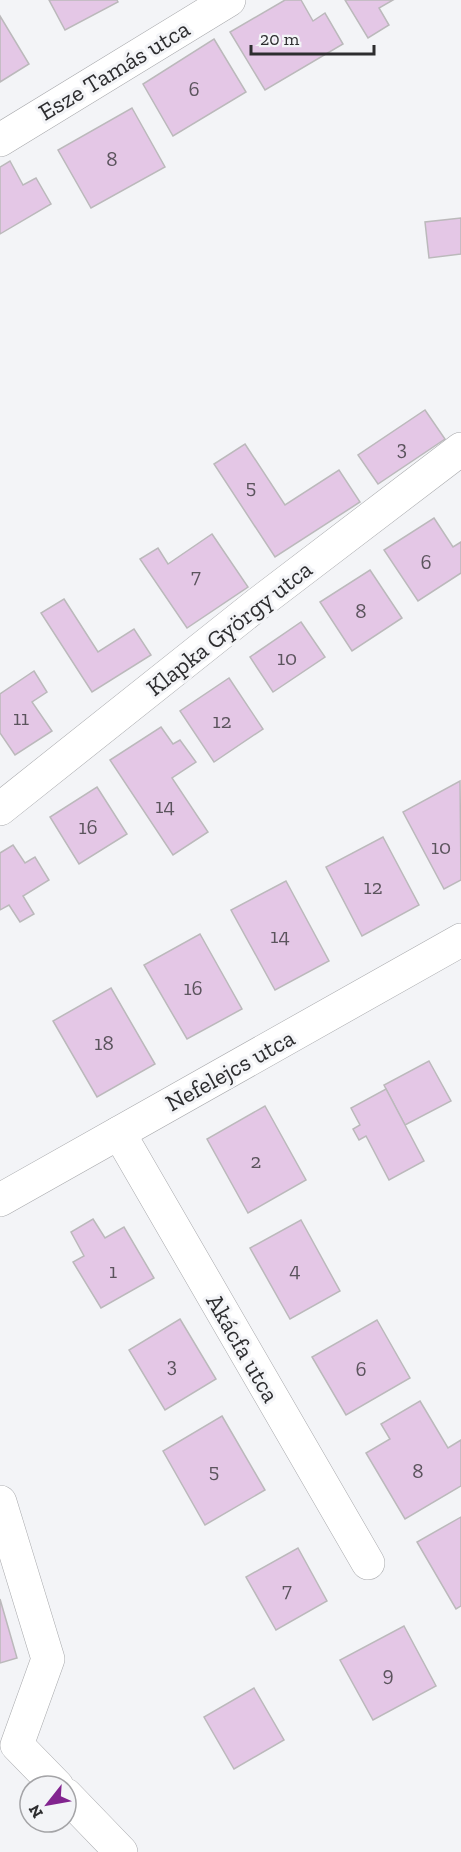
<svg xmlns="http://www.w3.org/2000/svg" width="461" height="1852" font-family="'Zilla Slab',serif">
<rect width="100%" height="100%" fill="#f3f4f7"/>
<g fill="#e4c7e6" stroke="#bbb9bb" stroke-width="1.5">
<polygon points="49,0 117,0 118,2 65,30"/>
<polygon points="285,0 301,0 313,21 325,13 343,44 265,90 230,32"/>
<polygon points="345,0 393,0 379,8 389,25 368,38"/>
<polygon points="0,16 29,64 0,82"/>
<polygon points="214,39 246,92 173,136 143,84"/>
<polygon points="132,108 165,167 91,208 58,150"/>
<polygon points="10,161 23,185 36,178 51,204 0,234 0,167"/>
<polygon points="461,218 461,254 429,258 425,222"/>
<polygon points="425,410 445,439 378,484 358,455"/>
<polygon points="245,444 285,505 339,470 360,502 275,557 214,464"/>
<polygon points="434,518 453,547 461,542 461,573 418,601 384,550"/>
<polygon points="212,534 248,587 187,628 140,559 158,548 168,564"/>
<polygon points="370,570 402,618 352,651 320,602"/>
<polygon points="64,599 98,652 134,629 151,655 92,692 41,613"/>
<polygon points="301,622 325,657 273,692 250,657"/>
<polygon points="34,671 47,692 32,702 52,731 15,755 0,733 0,694"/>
<polygon points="229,678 263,729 214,762 180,711"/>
<polygon points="161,727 173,744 180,740 196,762 172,778 208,832 173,855 110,760"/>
<polygon points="460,781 461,880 444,889 403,812"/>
<polygon points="97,787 127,834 79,864 50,817"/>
<polygon points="383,837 419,905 362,936 326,867"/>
<polygon points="13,845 25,863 35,857 49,880 23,896 34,914 20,922 9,905 0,910 0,853"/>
<polygon points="286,881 329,961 275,990 231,910"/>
<polygon points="200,934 242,1009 187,1039 144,965"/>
<polygon points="111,988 155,1064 97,1097 53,1021"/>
<polygon points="429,1061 451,1101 405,1125 384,1085"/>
<polygon points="386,1089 424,1161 389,1180 366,1136 359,1140 353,1129 360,1125 351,1108"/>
<polygon points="265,1106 306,1180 248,1213 207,1139"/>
<polygon points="93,1219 105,1238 124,1227 154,1278 101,1308 73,1262 84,1256 71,1232"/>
<polygon points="301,1220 340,1291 290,1319 250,1248"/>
<polygon points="180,1319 216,1379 165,1410 129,1350"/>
<polygon points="377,1320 410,1378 346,1415 312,1357"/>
<polygon points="420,1401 448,1448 461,1440 461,1486 405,1519 366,1453 390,1439 381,1424"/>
<polygon points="222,1416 265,1490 205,1525 163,1451"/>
<polygon points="461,1517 461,1606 456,1609 417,1542"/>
<polygon points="298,1548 327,1601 276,1630 246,1577"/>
<polygon points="0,1599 17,1658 0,1663"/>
<polygon points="404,1626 436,1686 373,1720 340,1660"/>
<polygon points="254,1688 284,1740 234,1769 204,1717"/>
</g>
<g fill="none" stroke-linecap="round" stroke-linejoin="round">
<defs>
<g id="street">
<polyline points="0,140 229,0"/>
<polyline points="0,809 259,603 461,449"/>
<polyline points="119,1133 368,1563"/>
<polyline points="0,1200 461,940"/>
<polyline points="0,1502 48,1659 17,1745 57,1786"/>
<polyline points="66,1795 121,1852"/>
</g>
</defs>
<use href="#street" stroke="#a8a9ac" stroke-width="34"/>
<use href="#street" stroke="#fff" stroke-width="33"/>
</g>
<g text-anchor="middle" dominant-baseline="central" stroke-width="6" stroke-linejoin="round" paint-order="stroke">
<g font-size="21" fill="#5b545d">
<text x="194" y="88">6</text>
<text x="112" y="158">8</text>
<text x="402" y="447">3</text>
<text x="251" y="486">5</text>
<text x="426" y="561">6</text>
<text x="196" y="575">7</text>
<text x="361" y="610">8</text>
<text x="287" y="657">10</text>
<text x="21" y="717">11</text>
<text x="222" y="720">12</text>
<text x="165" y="805">14</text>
<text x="88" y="826">16</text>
<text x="441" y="846">10</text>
<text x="373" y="886">12</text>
<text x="280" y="935">14</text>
<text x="193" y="987">16</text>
<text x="104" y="1042">18</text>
<text x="256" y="1160">2</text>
<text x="295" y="1269">4</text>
<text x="113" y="1270">1</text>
<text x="172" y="1364">3</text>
<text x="361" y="1368">6</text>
<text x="214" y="1470">5</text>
<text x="418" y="1470">8</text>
<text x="287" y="1589">7</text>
<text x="388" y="1673">9</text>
</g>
<g font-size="24" fill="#2d2d2f" stroke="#f3f4f7">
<text transform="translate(114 70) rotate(-31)">Esze Tamás utca</text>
<text transform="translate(229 628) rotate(-38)">Klapka György utca</text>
<text transform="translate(230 1070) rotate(-29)">Nefelejcs utca</text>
<text transform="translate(243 1348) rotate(60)">Akácfa utca</text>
</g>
</g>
<g transform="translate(48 1804) rotate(239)"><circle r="28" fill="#f3f4f7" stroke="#a4a4a7" stroke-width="1.5"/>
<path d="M0-4.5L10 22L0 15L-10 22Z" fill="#82248f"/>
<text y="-9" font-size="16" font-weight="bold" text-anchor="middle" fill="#2d2d2f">N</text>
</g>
<path d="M251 45v9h123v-9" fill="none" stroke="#2d2d2f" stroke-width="3"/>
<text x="260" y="45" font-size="18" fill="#2d2d2f" stroke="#f3f4f7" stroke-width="4.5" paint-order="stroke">20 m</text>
</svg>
